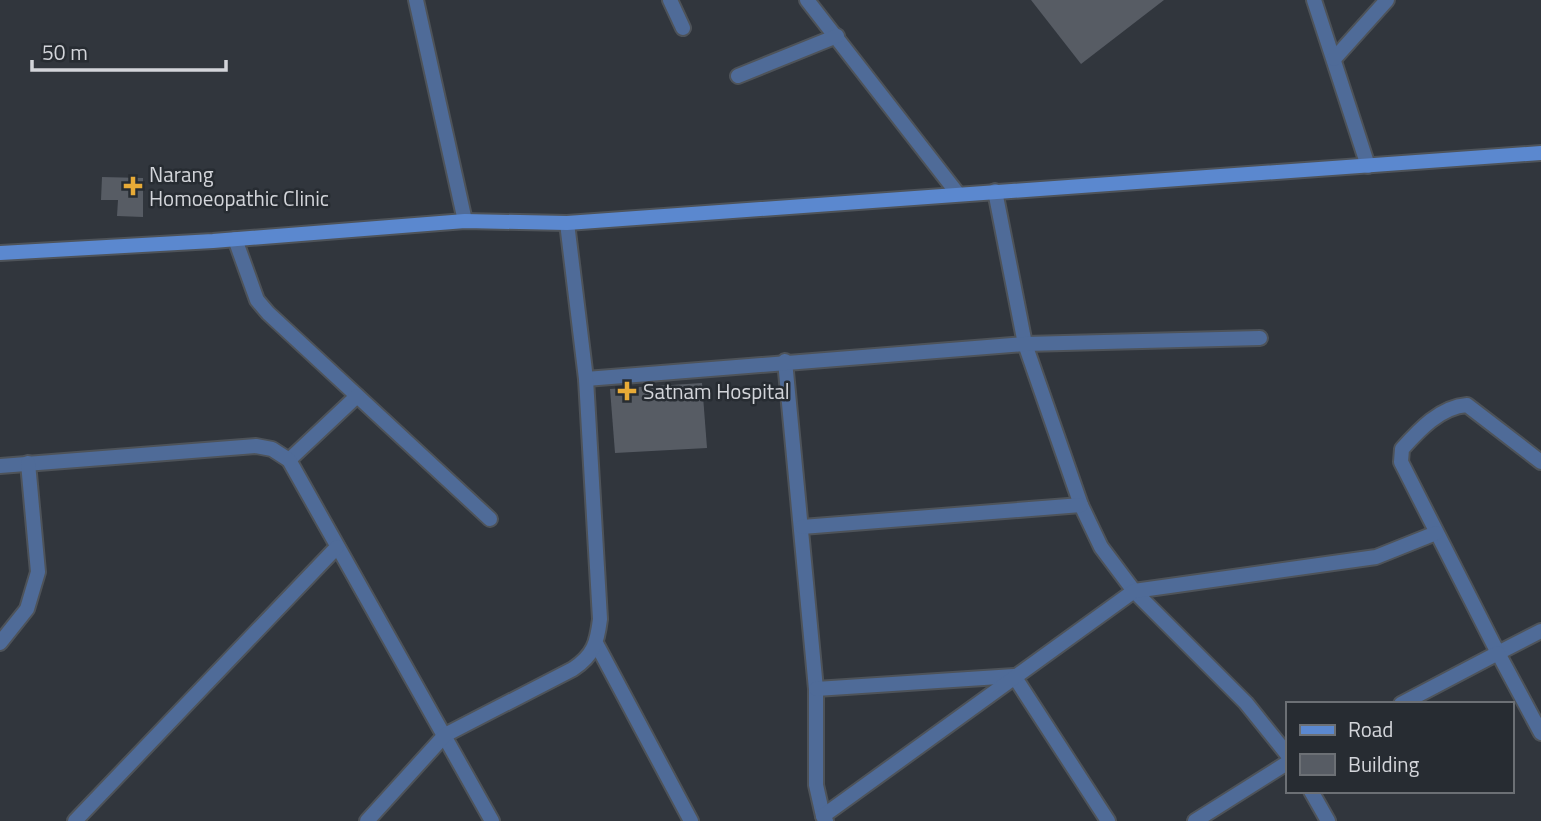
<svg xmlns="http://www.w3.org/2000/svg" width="1541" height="821" font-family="'Titillium Web',sans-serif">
<rect width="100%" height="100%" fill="#31363d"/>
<g fill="#575c64">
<polygon points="1031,0 1164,0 1081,64"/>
<polygon points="102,177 143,178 143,217 117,216 118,200 101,200"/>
<polygon points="702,383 707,448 615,453 610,389"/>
</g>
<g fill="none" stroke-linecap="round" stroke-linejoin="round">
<defs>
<g id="service">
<polyline points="1314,0 1368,166"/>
<polyline points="1334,59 1387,0"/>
</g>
<g id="minor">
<polyline points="416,0 465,221"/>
<polyline points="670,0 683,28"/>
<polyline points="807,0 958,194"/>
<polyline points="738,76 837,36"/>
<polyline points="995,191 1025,344 1081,505 1101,547 1134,591 1246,703 1287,754"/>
<polyline points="235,239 257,300 268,313 490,519"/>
<polyline points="785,361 816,689 816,785 823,816"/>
<polyline points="586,379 1025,344 1260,338"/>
<polyline points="289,460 357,396"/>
<path d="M 1541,462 L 1467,405 C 1440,407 1419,430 1402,449 L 1401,462 L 1498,653 L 1541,631"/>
<polyline points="0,466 256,446 272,449 289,460 492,821"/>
<polyline points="802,527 1081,505"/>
<polyline points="0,643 27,609 38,572 28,463"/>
<polyline points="597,645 691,821"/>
<polyline points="816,689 1014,676 1108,821"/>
<polyline points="1401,704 1498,653 1541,733"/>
<polyline points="1311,791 1328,821"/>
<polyline points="75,821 337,547"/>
<path d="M 367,821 L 445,735 L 573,669 C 594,655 597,643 600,619 L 586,379 L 567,223"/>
<polyline points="826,821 823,816 1134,591 1376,557 1436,533"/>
<polyline points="1195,821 1287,763"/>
</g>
<polyline id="secondary" points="0,253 213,241 465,221 567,223 1541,153"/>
</defs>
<use href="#service" stroke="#4e5359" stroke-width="18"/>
<use href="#minor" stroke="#4e5359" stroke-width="18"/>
<use href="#secondary" stroke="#4e5359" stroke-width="18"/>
<use href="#service" stroke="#4f6b98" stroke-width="14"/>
<use href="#minor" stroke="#4f6b98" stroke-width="14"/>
<use href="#secondary" stroke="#5b88cf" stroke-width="14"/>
</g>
<g fill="#e8ab37" stroke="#272c32" stroke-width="2.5">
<path d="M129.5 175.5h7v7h7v7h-7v7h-7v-7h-7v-7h7z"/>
<path d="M623.5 380.5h7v7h7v7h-7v7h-7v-7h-7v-7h7z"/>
</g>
<g text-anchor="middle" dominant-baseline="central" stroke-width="5" stroke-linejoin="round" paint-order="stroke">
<g font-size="21" fill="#d3d5da" stroke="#272c32" text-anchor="start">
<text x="149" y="174">Narang<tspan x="149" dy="24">Homoeopathic Clinic</tspan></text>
<text x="643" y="391">Satnam Hospital</text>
</g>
</g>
<rect x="1286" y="702" width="228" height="91" fill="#272c32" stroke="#6c7075" stroke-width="2"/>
<rect x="1300" y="725" width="35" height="10" fill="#5b88cf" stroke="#6c7075" stroke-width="2"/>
<text x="1348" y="737" font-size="21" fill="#d3d5da">Road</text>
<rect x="1300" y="754" width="35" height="21" fill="#575c64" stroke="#6c7075" stroke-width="2"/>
<text x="1348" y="772" font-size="21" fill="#d3d5da">Building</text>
<path d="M32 60v10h194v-10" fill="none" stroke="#d3d5da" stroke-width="3.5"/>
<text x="42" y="60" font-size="21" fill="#d3d5da" stroke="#272c32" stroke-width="5" paint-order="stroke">50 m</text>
</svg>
